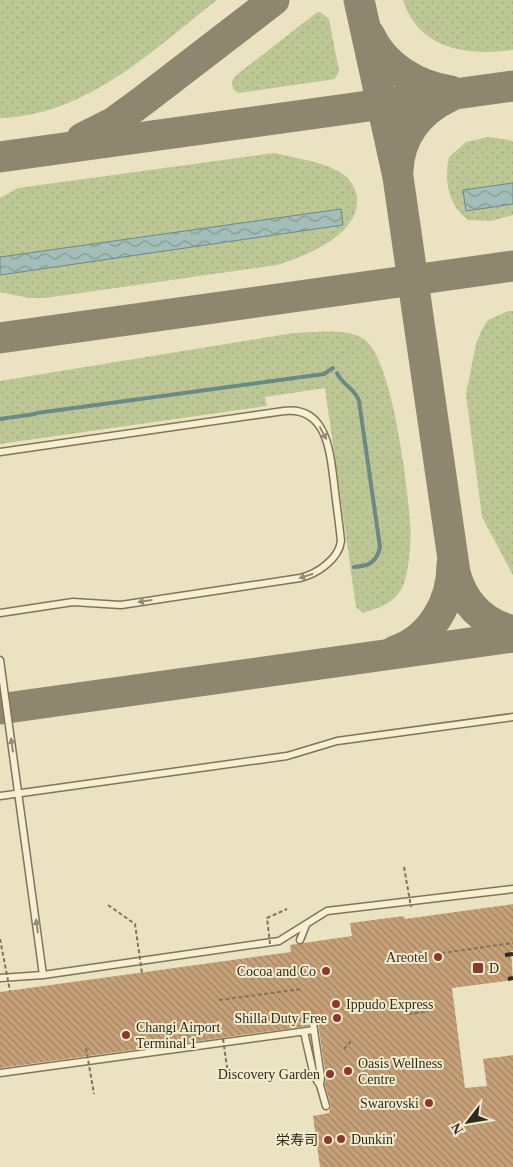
<svg xmlns="http://www.w3.org/2000/svg" width="513" height="1167" font-family="'Times New Roman','Noto Sans SC',serif">
<defs>
<pattern id="grass-dots" width="8" height="8" patternUnits="userSpaceOnUse" patternTransform="scale(1.25)"><rect width="8" height="8" fill="#bcc795"/><path d="M2 2h.1M6 6h.1" fill="none" stroke="#a2ab80" stroke-width="1.8" stroke-linecap="round"/></pattern>
<pattern id="water-waves" width="16" height="10" patternUnits="userSpaceOnUse" patternTransform="scale(1.25)"><rect width="16" height="10" fill="#a3bdb8"/><path d="M0 5q4-4 8 0t8 0" fill="none" stroke="#859a95"/></pattern>
<pattern id="building-back-hatch" width="6" height="6" patternUnits="userSpaceOnUse" patternTransform="scale(1.25)"><rect width="6" height="6" fill="#c6a178"/><path d="M-1 5l2 2M0 0l6 6M5-1l2 2" fill="none" stroke="#a18362"/></pattern>
</defs>
<rect width="100%" height="100%" fill="#eae2c0"/>
<g fill="url(#grass-dots)">
<path d="M 0,0 L 217,0 C 153,50 88,114 3,118 L 0,118 Z"/>
<path d="M 403,0 L 513,0 L 513,50 C 467,56 419,50 403,0 Z"/>
<polygon points="320,12 329,19 339,71 335,79 238,93 233,89 232,83 234,77 316,13"/>
<path d="M 488,137 L 510,140 L 513,142 L 513,183 L 464,190 L 466,211 L 513,204 L 513,215 L 491,221 L 468,220 C 448,205 444,181 449,157 L 466,142 Z"/>
<path d="M 274,153 C 297,159 325,161 344,175 C 351,180 356,189 357,198 C 360,234 307,256 277,265 L 45,298 L 29,298 L 0,292 L 0,198 L 18,188 Z"/>
<polygon points="508,311 513,311 513,575 482,517 466,394 476,344 482,329 488,320"/>
<path d="M 293,333 C 313,333 346,327 364,339 C 392,358 408,486 410,522 C 412,538 409,571 403,586 C 395,603 379,608 363,613 L 356,607 L 325,388 L 265,397 L 267,406 L 0,444 L 0,381 Z"/>
</g>
<g fill="url(#water-waves)" stroke="#6b8a85">
<polygon points="513,183 513,204 466,211 463,190"/>
<polygon points="341,209 343,225 0,275 0,257"/>
</g>
<g fill="none" stroke-linecap="round" stroke-linejoin="round">
<g stroke="#6b8a85" stroke-width="4">
<path d="M 337,373 C 342,385 355,388 359,401 L 380,547 C 377,562 369,566 354,567"/>
<polyline points="37,413 324,374 333,368"/>
<polyline points="0,419 35,414"/>
</g>
<g stroke="#8e866e" stroke-width="31">
<path d="M 359,0 L 398,177 L 455,573 C 463,603 483,623 513,631"/>
<path d="M 369,34 C 384,67 417,86 451,91"/>
<polyline points="82,138 114,122 140,103 274,0"/>
<polyline points="0,157 513,86"/>
<path d="M 398,171 C 399,137 419,111 449,97"/>
<polyline points="0,338 513,266"/>
<path d="M 395,651 C 431,639 452,602 452,565"/>
<polyline points="0,709 513,637"/>
</g>
</g>
<polygon fill="url(#building-back-hatch)" points="513,904 513,951 511,951 513,980 452,988 465,1088 487,1086 483,1059 513,1055 513,1167 320,1167 313,1116 329,1113 331,1105 325,1085 326,1076 317,1016 313,1012 307,1016 308,1026 0,1068 0,992 291,952 290,945 352,936 350,923 404,916 405,919"/>
<g fill="none" stroke-linecap="round" stroke-linejoin="round">
<defs>
<g id="service">
<path d="M 0,452 L 284,411 C 327,406 330,452 334,483 C 336,502 339,521 341,541 C 339,559 317,574 300,578 L 121,605 L 73,602 L 0,613"/>
<polyline points="0,660 43,975"/>
<polyline points="0,796 287,756 337,741 513,717"/>
<polyline points="300,940 306,925"/>
<polyline points="0,978 43,975 279,941 327,911 513,889"/>
<polyline points="312,1017 321,1077 320,1085"/>
<polyline points="304,1032 314,1076 320,1085 326,1106"/>
<polyline points="0,1073 314,1030"/>
</g>
</defs>
<use href="#service" stroke="#827359" stroke-width="9"/>
<g stroke="#827359" stroke-width="2" stroke-dasharray="4 2.5" stroke-linecap="butt">
<polyline points="435,954 513,943"/>
<polyline points="385,960 401,957"/>
<polyline points="219,1000 302,989"/>
<polyline points="408,1014 426,1012"/>
<polyline points="344,1049 351,1041"/>
</g>
<use href="#service" stroke="#f6efd2" stroke-width="6"/>
<g stroke="#332a1d" stroke-width="4" stroke-dasharray="9 9" stroke-linecap="butt">
<polyline points="505,955 513,954"/>
<polyline points="508,979 513,978"/>
</g>
<g stroke="#827359" stroke-width="2" stroke-dasharray="4 2.5" stroke-linecap="butt">
<polyline points="404,867 411,907"/>
<polyline points="108,905 135,924 142,973"/>
<polyline points="0,939 10,991"/>
<polyline points="270,944 267,918 287,909"/>
<polyline points="223,1039 228,1074"/>
<polyline points="86,1048 94,1094"/>
</g>
</g>
<defs><path id="oneway-solid" d="M-6-.8H1V-3.2L6.5 0L1 3.2V.8H-6Z" transform="scale(1.25)"/></defs>
<g fill="#948c78">
<use href="#oneway-solid" transform="translate(323 433) rotate(62)"/>
<use href="#oneway-solid" transform="translate(306 576) rotate(162)"/>
<use href="#oneway-solid" transform="translate(145 601) rotate(172)"/>
<use href="#oneway-solid" transform="translate(12 745) rotate(-98)"/>
<use href="#oneway-solid" transform="translate(37 926) rotate(-97)"/>
</g>
<g fill="#8d372d" stroke="#f2eccf" stroke-width="2">
<circle cx="438" cy="957" r="5"/>
<rect x="472" y="962" width="12" height="12" rx="2.5"/>
<circle cx="326" cy="971" r="5"/>
<circle cx="336" cy="1004" r="5"/>
<circle cx="337" cy="1018" r="5"/>
<circle cx="126" cy="1035" r="5"/>
<circle cx="348" cy="1071" r="5"/>
<circle cx="330" cy="1074" r="5"/>
<circle cx="429" cy="1103" r="5"/>
<circle cx="341" cy="1139" r="5"/>
<circle cx="328" cy="1140" r="5"/>
</g>
<g text-anchor="middle" dominant-baseline="central" stroke-width="4" stroke-linejoin="round" paint-order="stroke">
<g font-size="14" fill="#332a1d" stroke="#f2eccf" text-anchor="end">
<text x="428" y="957">Areotel</text>
<text x="489" y="968" text-anchor="start">D</text>
<text x="316" y="971">Cocoa and Co</text>
<text x="346" y="1004" text-anchor="start">Ippudo Express</text>
<text x="327" y="1018">Shilla Duty Free</text>
<text x="136" y="1027" text-anchor="start">Changi Airport<tspan x="136" dy="16">Terminal 1</tspan></text>
<text x="358" y="1063" text-anchor="start">Oasis Wellness<tspan x="358" dy="16">Centre</tspan></text>
<text x="320" y="1074">Discovery Garden</text>
<text x="419" y="1103">Swarovski</text>
<text x="351" y="1139" text-anchor="start">Dunkin'</text>
<text x="318" y="1140">栄寿司</text>
</g>
</g>
<g transform="translate(468 1122) rotate(239)" stroke="#f2eccf" stroke-width="4" paint-order="stroke">
<path d="M0-4L9 19L0 12L-9 19Z" fill="#332a1d"/>
<text y="-8" font-size="14" font-weight="bold" text-anchor="middle" fill="#332a1d">N</text>
</g>
</svg>
